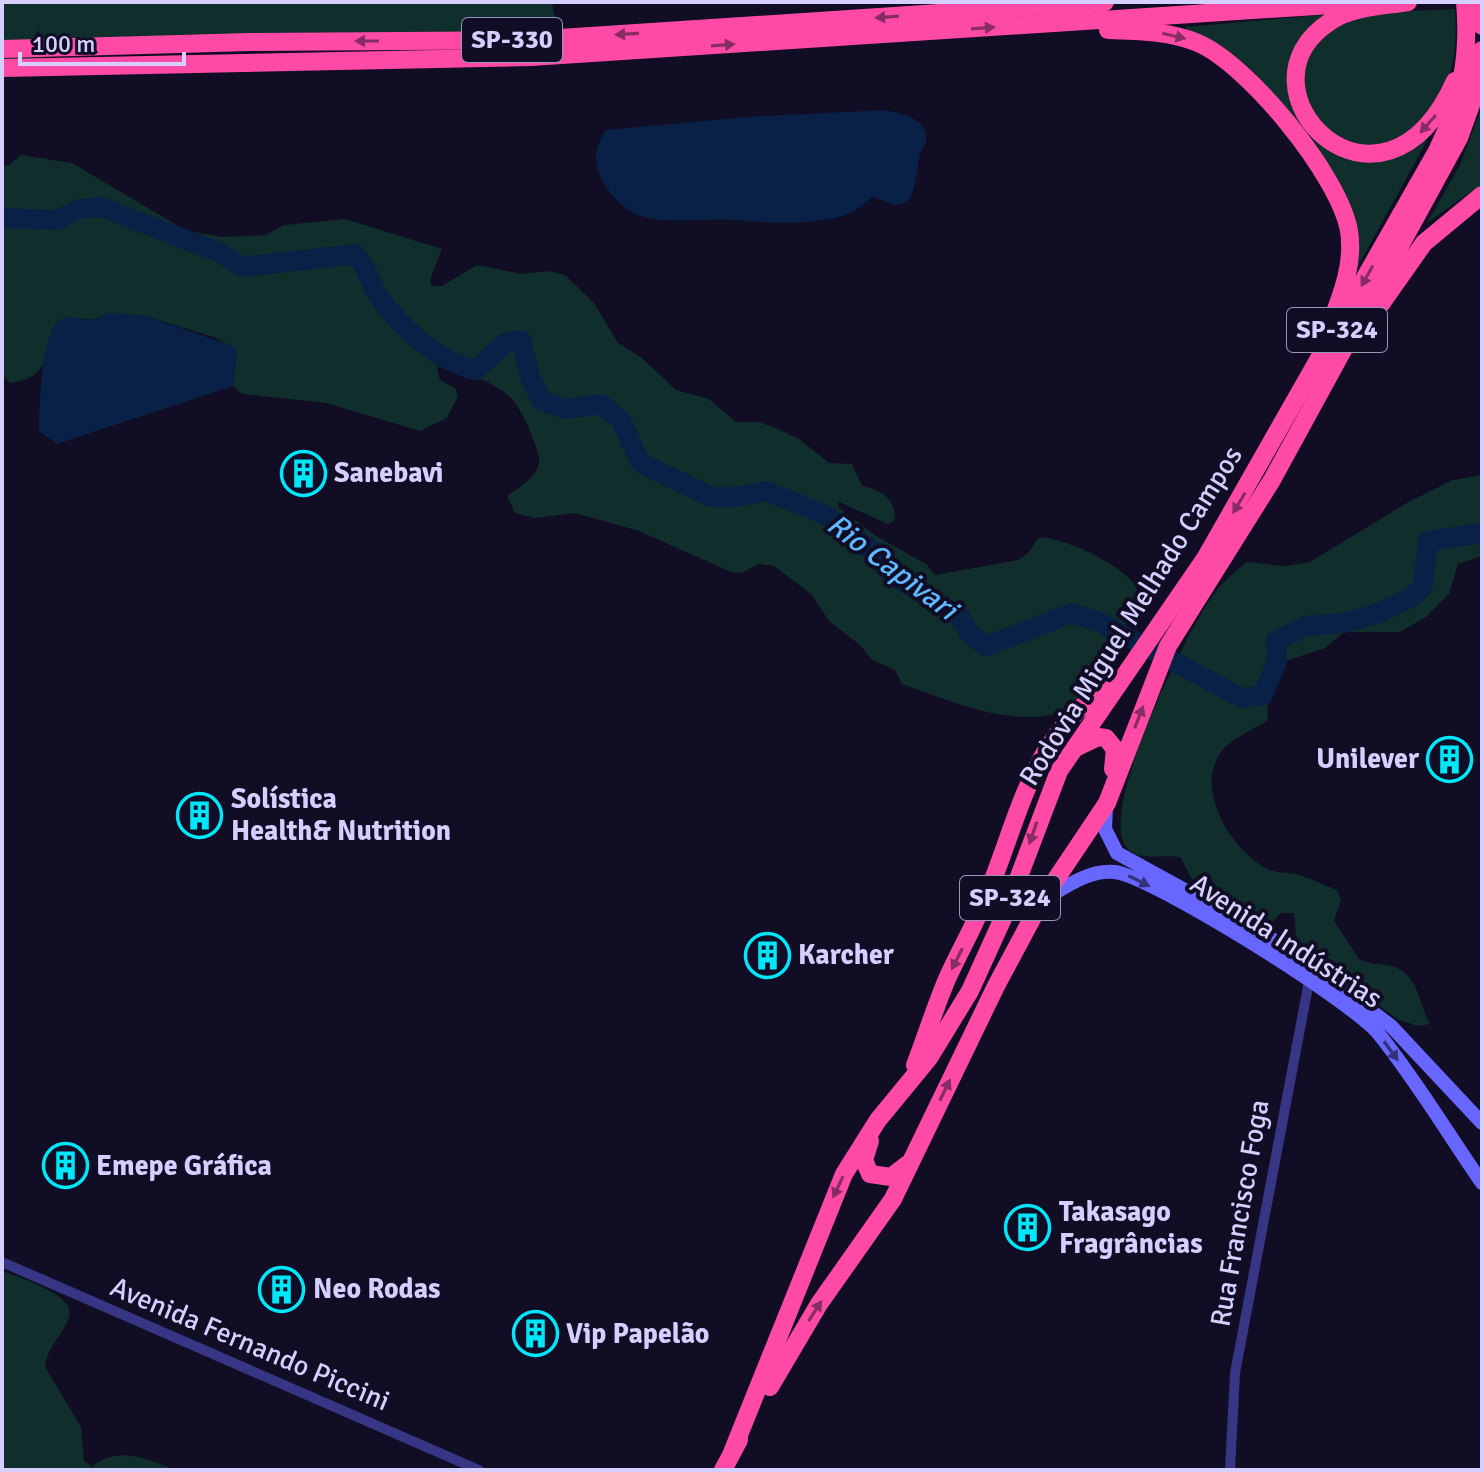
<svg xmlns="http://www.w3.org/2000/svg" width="1484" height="1472" font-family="Signika,sans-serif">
<rect width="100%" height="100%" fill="#100d24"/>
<g fill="#102e2c">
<polygon points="2,2 552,2 555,18 553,21 530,18 480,27 473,32 67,54 13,62 2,61"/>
<path d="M 1455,9 C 1458,53 1453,89 1420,121 C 1413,127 1405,138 1397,141 C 1317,171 1261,55 1346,23 C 1380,10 1419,11 1455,9 Z"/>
<polygon points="1332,14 1290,77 1335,152 1430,135 1355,272 1326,165 1185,27"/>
<polygon points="1482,106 1482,184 1427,223 1460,165"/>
<path d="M 21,155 L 72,163 L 187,231 L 223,237 L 248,236 L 266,235 L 284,225 L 345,219 L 442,249 L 430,280 L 432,286 L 442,286 L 477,265 L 521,274 L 548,271 L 565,275 L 594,303 L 618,343 L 642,358 L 676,390 L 709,399 L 736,422 L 759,422 L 778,429 L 799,439 L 829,463 L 852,464 L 862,486 C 882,490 895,498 895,520 L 888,524 L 839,502 L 838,507 L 876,536 L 926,564 L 935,575 L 1018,560 L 1028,553 L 1038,538 C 1059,534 1127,567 1136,587 C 1141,596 1139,608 1138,618 L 1126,625 L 1102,621 L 1115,633 L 1119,653 C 1113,664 1108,676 1100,685 C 1048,746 963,705 902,684 L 895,670 L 872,660 L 860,645 L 829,621 L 811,594 L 774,566 L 759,564 L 741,573 L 731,572 L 639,531 L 575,513 L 535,518 L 515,513 L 507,496 C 522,485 541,476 539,456 C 533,438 524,413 512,399 C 499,385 455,365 437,367 L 440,380 L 455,388 L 458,396 L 447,418 L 420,431 L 326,403 L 242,394 L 233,386 L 237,352 L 216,338 L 146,316 L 109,313 L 93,320 L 67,317 C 37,343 59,377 10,383 L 2,375 L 2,164 L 8,166 Z"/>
<path d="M 1482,475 L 1482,556 L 1458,564 L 1449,594 L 1426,617 L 1400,632 L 1344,632 L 1325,648 L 1283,662 L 1267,691 L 1268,720 C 1253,730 1228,740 1219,755 C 1196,793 1232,850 1267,869 C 1276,873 1287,872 1296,874 C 1310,878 1323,885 1337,890 L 1341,900 L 1334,921 L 1359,959 C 1370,965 1380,963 1391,966 C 1418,972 1419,1004 1430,1024 L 1418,1026 L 1399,1020 L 1312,959 L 1296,938 L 1294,913 L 1281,913 L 1271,923 C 1243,916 1225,907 1212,880 L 1192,879 L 1180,857 C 1163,854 1139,862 1127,848 C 1096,813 1185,637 1209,601 C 1220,585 1232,573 1247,562 L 1285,566 L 1310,562 L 1405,504 L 1453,480 Z"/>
<path d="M 2,1271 C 18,1277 77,1295 69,1317 C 63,1336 47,1346 45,1367 L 81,1427 L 84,1461 L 92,1467 C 117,1445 147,1459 175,1470 L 2,1470 Z"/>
</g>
<g fill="#092146">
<path d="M 885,110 C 901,114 930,118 926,142 C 925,146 921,150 920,154 C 916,172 917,186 907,203 L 894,205 L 873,197 C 866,201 860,208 853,212 C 825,226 767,223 737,220 C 707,217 669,226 638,215 C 623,210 606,190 600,176 C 593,160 596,145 606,130 L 747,117 Z"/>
<path d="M 109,313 L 146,316 L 233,346 L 237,352 L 233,386 L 57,444 L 39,431 C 40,407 40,334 60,320 C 69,313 82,321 91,320 C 97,319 104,315 109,313 Z"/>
</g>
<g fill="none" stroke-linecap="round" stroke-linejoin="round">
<path stroke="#092146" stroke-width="20" d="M 2,218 L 57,220 L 79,209 L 101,207 L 221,253 L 242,267 L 355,254 C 367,268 370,283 379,297 C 400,327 440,363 476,370 L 505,343 L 521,340 L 530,377 L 542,401 L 566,409 L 601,404 L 620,419 L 641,463 L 711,497 L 736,497 L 766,491 L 828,516 L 850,536 L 874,551 L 891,574 L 959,616 L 970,634 L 986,646 L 1072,613 L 1099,622 L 1242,698 L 1263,695 L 1277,661 L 1276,641 L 1306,626 L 1344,623 L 1376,614 L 1412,597 L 1423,586 L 1428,541 L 1482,533"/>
<g stroke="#373685" stroke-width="10">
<polyline points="2,1262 479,1470"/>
<polyline points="1230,1470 1235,1373 1310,976"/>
</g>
<g stroke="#6766ff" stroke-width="14">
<polyline points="1106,807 1105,829 1117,853 1263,933 1312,966 1391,1026 1482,1123"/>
<path d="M 1043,900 C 1064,888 1089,869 1115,872 C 1154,877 1351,1001 1378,1033 C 1416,1080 1448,1134 1482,1183"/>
</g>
<g stroke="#ff4aa5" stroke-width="18">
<path d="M 1408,2 C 1384,6 1352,7 1331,21 C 1226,88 1381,246 1455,81"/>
<polyline points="1480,2 1482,26"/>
<path d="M 1108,30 C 1138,31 1169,31 1198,43 C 1249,65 1340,177 1349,231 C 1354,262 1343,291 1332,320"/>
<polyline points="2,49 250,42 530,40 1105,2"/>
<polyline points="2,68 531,57 1377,2"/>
<polyline points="1381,304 1424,243 1482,195"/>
<polyline points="1077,747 1098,737 1106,738 1115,749 1113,769"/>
<path d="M 915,1065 C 926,1037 935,1007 947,979 C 959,952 975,925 986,897 C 1021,814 1030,734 1114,683"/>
<polyline points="870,1141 864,1160 870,1174 891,1177 908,1164"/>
<polyline points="770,1387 819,1304 893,1199 996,986 1042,900 1107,803 1168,646 1272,480 1459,138 1471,105 1482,50"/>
<path d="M 733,1450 L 844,1174 L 878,1120 L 929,1058 L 970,991 L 1004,916 L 1059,771 L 1206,557 L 1437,151 C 1461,102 1470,56 1465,2"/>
<polyline points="723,1470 739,1440"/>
</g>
</g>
<defs><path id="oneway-solid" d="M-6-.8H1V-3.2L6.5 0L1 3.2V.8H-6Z" transform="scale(2)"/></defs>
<g fill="#882c64">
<use href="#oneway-solid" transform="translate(887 17) rotate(176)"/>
<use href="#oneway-solid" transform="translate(983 28) rotate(-4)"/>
<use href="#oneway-solid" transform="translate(627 34) rotate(177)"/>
<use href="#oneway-solid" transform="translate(1174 36) rotate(13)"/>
<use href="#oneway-solid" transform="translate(367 41) rotate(180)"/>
<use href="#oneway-solid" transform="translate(723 45) rotate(-4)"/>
<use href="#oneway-solid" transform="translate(1428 124) rotate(131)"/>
<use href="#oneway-solid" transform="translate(1367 276) rotate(119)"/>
<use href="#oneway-solid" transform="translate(1239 503) rotate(121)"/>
<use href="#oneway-solid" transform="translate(1139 717) rotate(-69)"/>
<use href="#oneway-solid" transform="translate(1033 833) rotate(109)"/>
<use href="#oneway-solid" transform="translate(957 959) rotate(117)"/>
<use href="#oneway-solid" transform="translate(945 1090) rotate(-64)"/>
<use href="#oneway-solid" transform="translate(838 1187) rotate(115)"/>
<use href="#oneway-solid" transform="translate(815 1311) rotate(-57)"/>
</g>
<g fill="#33317c">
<use href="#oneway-solid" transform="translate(1139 881) rotate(27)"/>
<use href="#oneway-solid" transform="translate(1391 1051) rotate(54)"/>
</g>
<defs>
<symbol id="building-ring" viewBox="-11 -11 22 22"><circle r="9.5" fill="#100d24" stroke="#00e7fa" stroke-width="1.5"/><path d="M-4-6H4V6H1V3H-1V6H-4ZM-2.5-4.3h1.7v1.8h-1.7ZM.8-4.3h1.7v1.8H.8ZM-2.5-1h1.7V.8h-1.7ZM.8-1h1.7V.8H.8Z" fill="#00e7fa"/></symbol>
</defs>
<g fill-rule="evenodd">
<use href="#building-ring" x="278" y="448" width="51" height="51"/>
<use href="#building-ring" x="1424" y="734" width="51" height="51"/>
<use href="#building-ring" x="174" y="790" width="51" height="51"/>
<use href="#building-ring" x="742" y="930" width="51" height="51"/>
<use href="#building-ring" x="40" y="1140" width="51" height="51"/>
<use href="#building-ring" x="1002" y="1202" width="51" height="51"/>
<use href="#building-ring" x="256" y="1264" width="51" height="51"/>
<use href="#building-ring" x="510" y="1308" width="51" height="51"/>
</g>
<g text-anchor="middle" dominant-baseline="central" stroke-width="8" stroke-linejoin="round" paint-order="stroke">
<g fill="#100d24" stroke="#9995bd" stroke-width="2">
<rect x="462" y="18" width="100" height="44" rx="6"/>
<rect x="1287" y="308" width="100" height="44" rx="6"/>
<rect x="960" y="876" width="100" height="44" rx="6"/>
</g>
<g font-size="26" font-weight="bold" fill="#d4cfff">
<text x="512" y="40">SP-330</text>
<text x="1337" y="330">SP-324</text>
<text x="1010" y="898">SP-324</text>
</g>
<g font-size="28" font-weight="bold" fill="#d4cfff" stroke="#100d24" text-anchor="start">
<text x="334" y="473">Sanebavi</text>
<text x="1419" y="759" text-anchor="end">Unilever</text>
<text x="231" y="799">Solística<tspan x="231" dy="32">Health&amp; Nutrition</tspan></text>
<text x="798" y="955">Karcher</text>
<text x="96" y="1166">Emepe Gráfica</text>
<text x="1059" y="1212">Takasago<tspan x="1059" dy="32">Fragrâncias</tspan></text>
<text x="313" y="1289">Neo Rodas</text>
<text x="566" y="1334">Vip Papelão</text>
</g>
<g font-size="28" fill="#d4cfff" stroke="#100d24">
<text transform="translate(1131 616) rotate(-58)">Rodovia Miguel Melhado Campos</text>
<text transform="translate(1286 941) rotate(33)">Avenida Indústrias</text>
<text transform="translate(1240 1213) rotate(-80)">Rua Francisco Foga</text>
<text transform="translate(250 1344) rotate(23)">Avenida Fernando Piccini</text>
</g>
<g font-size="30" font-style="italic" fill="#5db8ff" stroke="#100d24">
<text transform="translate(892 567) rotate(37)">Rio Capivari</text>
</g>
</g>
<rect width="1484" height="1472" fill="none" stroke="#d4cfff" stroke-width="8"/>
<path d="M20 52v12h164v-12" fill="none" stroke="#d4cfff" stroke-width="4"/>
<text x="32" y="52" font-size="24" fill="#d4cfff" stroke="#100d24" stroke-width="6" paint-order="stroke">100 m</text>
</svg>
